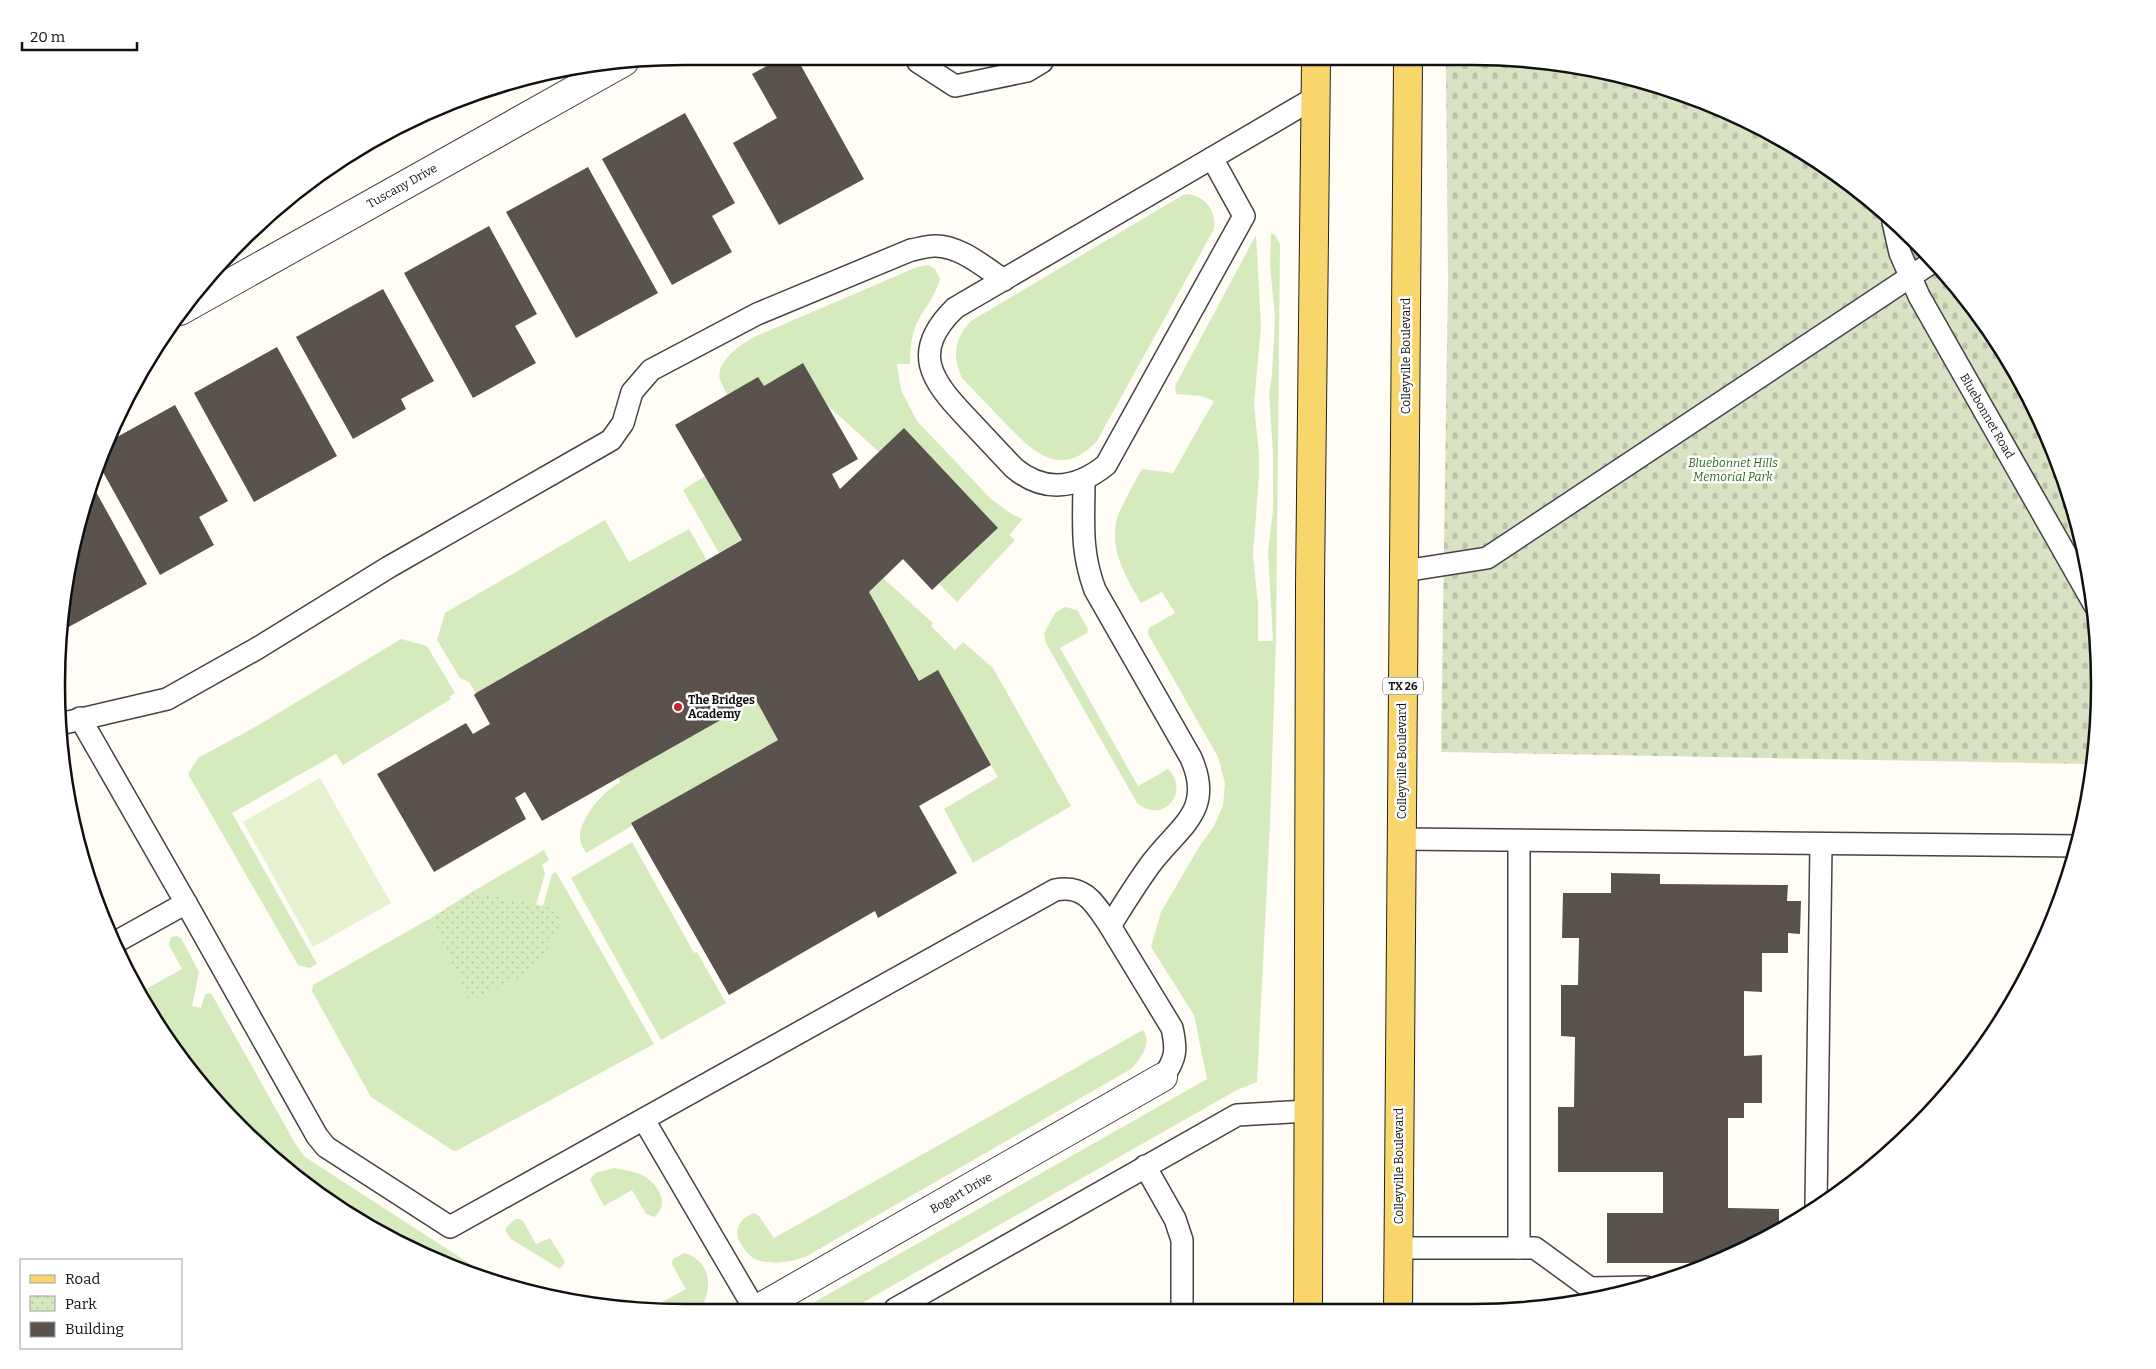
<svg xmlns="http://www.w3.org/2000/svg" width="2156" height="1369" font-family="Bitter,serif">
<defs>
<pattern id="cemetery-stones" width="16" height="16" patternUnits="userSpaceOnUse" patternTransform="scale(1.25)"><rect width="16" height="16" fill="#d9e3c4"/><path d="M2 7V4a2 2 0 0 1 4 0v3zM10 15v-3a2 2 0 0 1 4 0v3z" fill="#b9c2a7"/></pattern>
<pattern id="park-dots" width="8" height="8" patternUnits="userSpaceOnUse" patternTransform="scale(1.25)"><rect width="8" height="8" fill="#d5ebbd"/><path d="M2 2h.1M6 6h.1" fill="none" stroke="#b6c8a1" stroke-width="1.8" stroke-linecap="round"/></pattern>
</defs>
<rect width="100%" height="100%" fill="#fffdf5"/>
<g fill="#d5ebbd">
<path d="M 1189,194 C 1207,198 1216,211 1214,229 L 1097,441 C 1061,480 1033,452 1005,423 C 991,408 976,393 962,378 C 952,356 954,339 971,321 L 1183,195 Z"/>
<path d="M 1271,233 L 1275,235 L 1280,244 L 1276,640 L 1270,824 L 1257,1082 L 1237,1090 L 853,1308 L 804,1308 L 1207,1079 L 1194,1015 L 1151,947 L 1161,912 L 1199,847 L 1214,826 L 1223,806 L 1225,783 L 1218,757 L 1148,634 L 1149,628 L 1175,613 L 1162,592 L 1141,603 C 1126,577 1106,545 1119,513 C 1126,498 1134,483 1142,469 L 1173,473 L 1214,401 L 1201,396 L 1176,394 L 1175,386 L 1256,235 L 1261,326 L 1254,404 L 1259,455 L 1259,476 L 1253,555 L 1258,604 L 1258,641 L 1273,641 L 1268,552 L 1273,510 L 1273,454 L 1269,393 L 1272,375 L 1275,316 L 1270,266 Z"/>
<path d="M 928,265 L 935,269 L 940,279 C 936,296 923,309 916,325 C 911,337 910,350 910,364 L 897,364 L 901,390 L 917,421 L 991,499 L 1013,515 L 1023,519 L 1009,535 L 1015,540 L 957,602 L 939,584 L 998,528 L 904,429 L 879,452 L 825,403 L 803,364 L 764,386 L 727,395 C 725,390 722,385 720,380 C 715,362 740,345 754,337 L 917,267 Z"/>
<polygon points="705,476 742,540 719,553 683,490"/>
<polygon points="605,520 629,562 689,529 707,560 476,693 469,682 460,678 437,640 445,613"/>
<polygon points="883,578 933,623 931,626 955,650 963,642 993,668 1071,806 973,863 944,809 998,777 938,671 919,681 869,592"/>
<path d="M 1065,607 L 1077,610 L 1088,629 L 1087,633 L 1060,648 L 1138,786 L 1168,769 C 1191,792 1163,825 1137,803 L 1046,643 L 1044,634 L 1055,613 Z"/>
<polygon points="401,639 427,646 455,693 449,697 451,699 343,765 336,754 232,813 317,964 310,968 298,965 188,774 198,758 257,726"/>
<path d="M 756,700 L 778,740 L 631,823 L 632,826 L 586,853 C 583,847 579,842 580,834 C 583,815 604,790 621,782 L 618,778 Z"/>
<polygon points="632,842 694,953 697,952 726,1003 661,1040 571,878"/>
<polygon points="544,850 549,860 542,865 545,873 536,905 472,892"/>
<polygon points="556,872 654,1044 456,1151 452,1150 371,1097 312,991 313,985 431,918 469,1000 559,909 543,906 552,874"/>
<polygon points="177,936 181,938 199,972 192,1006 201,1008 205,994 211,993 296,1145 305,1157 492,1278 444,1265 302,1183 212,1099 162,1034 139,993 182,969 169,945 171,937"/>
<path d="M 1143,1030 C 1153,1043 1140,1059 1131,1069 L 805,1257 C 791,1262 767,1266 753,1258 C 747,1254 742,1246 738,1239 C 735,1227 742,1217 754,1213 L 759,1216 L 774,1238 Z"/>
<path d="M 614,1168 C 624,1170 634,1171 644,1176 C 658,1184 671,1205 654,1217 L 646,1214 L 632,1190 L 604,1206 L 590,1180 L 595,1173 Z"/>
<polygon points="515,1219 520,1219 523,1221 536,1244 550,1238 565,1262 560,1269 511,1239 506,1232 506,1228"/>
<path d="M 684,1253 C 710,1260 714,1287 701,1308 L 651,1308 L 686,1289 L 672,1264 L 673,1259 Z"/>
</g>
<polygon fill="url(#cemetery-stones)" points="1446,62 1553,62 1712,104 1854,186 1944,270 2016,371 2066,483 2094,603 2098,726 2092,764 1441,752 1448,279"/>
<polygon fill="url(#park-dots)" points="472,892 559,909 564,918 536,969 469,1001 431,918"/>
<polygon fill="#e6f2cf" points="320,778 391,903 313,947 243,822"/>
<g fill="#5a524d">
<polygon points="774,62 799,62 864,179 779,225 733,143 777,118 752,74"/>
<polygon points="685,113 735,203 712,216 732,252 672,285 602,159"/>
<polygon points="588,167 658,293 576,338 506,212"/>
<polygon points="489,226 537,314 515,326 536,363 473,398 404,273"/>
<polygon points="383,289 434,381 401,399 406,409 353,439 296,337"/>
<polygon points="277,347 337,456 254,502 194,393"/>
<polygon points="803,363 858,459 832,474 840,489 904,428 998,528 932,590 903,559 869,592 919,681 938,670 991,765 919,806 957,873 878,918 875,911 729,995 631,823 778,740 756,700 542,821 525,792 515,798 526,819 434,872 377,774 466,723 473,734 490,724 474,695 476,693 742,540 675,425 758,377 764,386"/>
<polygon points="175,405 228,501 199,517 214,545 160,575 98,463 108,442"/>
<polygon points="90,481 147,584 65,629 62,622"/>
<polygon points="1611,873 1660,874 1660,884 1788,885 1787,901 1801,901 1800,934 1788,933 1788,953 1762,953 1762,992 1744,991 1744,1056 1762,1055 1762,1103 1744,1103 1744,1118 1728,1118 1728,1208 1779,1209 1779,1230 1750,1248 1710,1263 1607,1263 1607,1213 1663,1213 1663,1172 1558,1172 1558,1107 1574,1107 1575,1037 1561,1036 1561,985 1578,985 1579,938 1562,938 1563,893 1611,893"/>
</g>
<g fill="none" stroke-linecap="round" stroke-linejoin="round">
<defs>
<g id="service">
<polyline points="918,62 955,86 1027,71 1042,62"/>
<path d="M 1212,158 L 1244,216 L 1106,465 C 1076,489 1044,493 1014,468 C 999,452 983,435 967,418 C 931,380 910,352 955,308 Z"/>
<polyline points="1212,158 1316,97"/>
<polyline points="1893,222 1900,253 1919,296 2094,604"/>
<polyline points="1404,571 1487,558 1934,261"/>
<polyline points="80,718 186,903 114,943"/>
<path d="M 60,724 L 167,699 L 256,649 L 389,567 L 611,440 L 623,423 L 632,392 L 651,370 L 757,314 L 911,250 C 918,249 926,246 934,246 C 959,245 984,267 1004,280"/>
<polyline points="1402,839 2079,846"/>
<polyline points="1519,841 1519,1248"/>
<path d="M 186,903 L 317,1136 L 326,1147 L 450,1227 L 1055,890 C 1085,884 1095,904 1110,926 C 1124,904 1137,882 1153,861 C 1181,825 1214,810 1191,758 L 1095,590 C 1080,550 1084,521 1084,480"/>
<path d="M 1110,926 L 1172,1028 C 1177,1050 1176,1059 1163,1077"/>
<polyline points="644,1120 754,1308"/>
<polyline points="1145,1166 1175,1219 1182,1240 1182,1310"/>
<polyline points="1816,1206 1821,844"/>
<polyline points="1399,1248 1535,1248 1590,1288 1646,1287"/>
<polyline points="895,1309 1237,1115 1308,1111"/>
</g>
<g id="minor">
<polyline points="180,311 624,62"/>
<polyline points="759,1308 1163,1077"/>
</g>
<g id="primary">
<polyline points="1308,1310 1310,585 1316,62"/>
<polyline points="1398,1311 1408,62"/>
</g>
</defs>
<use href="#service" stroke="#444" stroke-width="24"/>
<use href="#minor" stroke="#444" stroke-width="30"/>
<use href="#primary" stroke="#222" stroke-width="30"/>
<use href="#service" stroke="#fff" stroke-width="21"/>
<use href="#minor" stroke="#fff" stroke-width="28"/>
<use href="#primary" stroke="#f9d66b" stroke-width="28"/>
</g>
<circle fill="#c4262e" stroke="#fff" stroke-width="2" cx="678" cy="707" r="5"/>
<g text-anchor="middle" dominant-baseline="central" stroke-width="5" stroke-linejoin="round" paint-order="stroke">
<rect fill="#fff" stroke="#585858" stroke-width="1" x="1383" y="677.5" width="40" height="17" rx="4"/>
<g font-size="11" font-weight="bold" fill="#111">
<text x="1403" y="686">TX 26</text>
</g>
<g font-size="12" fill="#111" stroke="#fff">
<text transform="translate(402 186) rotate(-29)">Tuscany Drive</text>
<text transform="translate(1406 356) rotate(-90)">Colleyville Boulevard</text>
<text transform="translate(1987 416) rotate(60)">Bluebonnet Road</text>
<text transform="translate(1402 761) rotate(-90)">Colleyville Boulevard</text>
<text transform="translate(1399 1166) rotate(-90)">Colleyville Boulevard</text>
<text transform="translate(961 1193) rotate(-30)">Bogart Drive</text>
</g>
<g font-size="12" font-style="italic" fill="#2f6b1f" stroke="#fff">
<text x="1733" y="463">Bluebonnet Hills<tspan x="1733" dy="14">Memorial Park</tspan></text>
</g>
<g font-size="12" font-weight="bold" fill="#111" stroke="#fff" text-anchor="start">
<text x="688" y="700">The Bridges<tspan x="688" dy="14">Academy</tspan></text>
</g>
</g>
<path d="M0 0H2156V1369H0ZM684 65H1472A619 619 0 0 1 2091 684V685A619 619 0 0 1 1472 1304H684A619 619 0 0 1 65 685V684A619 619 0 0 1 684 65Z" fill="#fff" fill-rule="evenodd"/>
<path fill="none" stroke="#111" stroke-width="2.5" d="M684 65H1472A619 619 0 0 1 2091 684V685A619 619 0 0 1 1472 1304H684A619 619 0 0 1 65 685V684A619 619 0 0 1 684 65Z"/>
<rect x="20" y="1259" width="162" height="90" fill="#ffffff" stroke="#a0a0a0"/>
<rect x="30" y="1275" width="25" height="8" fill="#f9d66b" stroke="#a0a0a0"/>
<text x="65" y="1284" font-size="15" fill="#111111">Road</text>
<rect x="30" y="1296" width="25" height="15" fill="url(#park-dots)" stroke="#a0a0a0"/>
<text x="65" y="1309" font-size="15" fill="#111111">Park</text>
<rect x="30" y="1322" width="25" height="15" fill="#5a524d" stroke="#a0a0a0"/>
<text x="65" y="1334" font-size="15" fill="#111111">Building</text>
<path d="M22 42v8h115v-8" fill="none" stroke="#111111" stroke-width="2.5"/>
<text x="30" y="42" font-size="15" fill="#111111" stroke="#ffffff" stroke-width="4" paint-order="stroke">20 m</text>
</svg>
